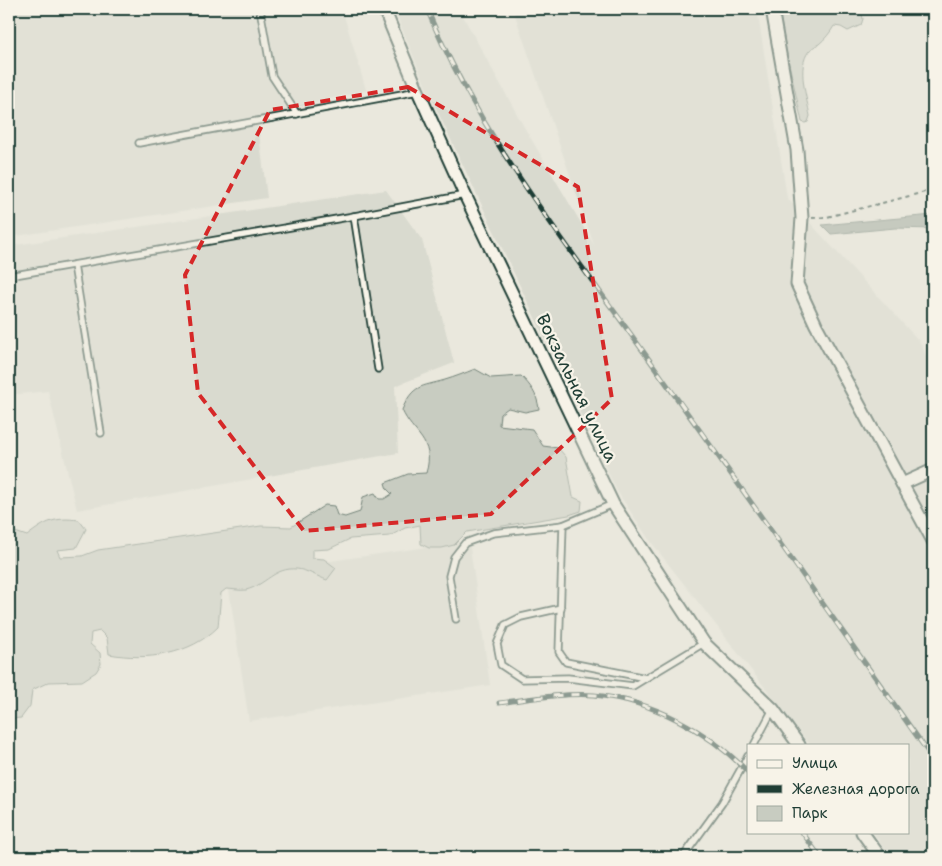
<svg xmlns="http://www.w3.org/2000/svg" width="942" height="866" font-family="'Shantell Sans',sans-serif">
<rect width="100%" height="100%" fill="#eae8dd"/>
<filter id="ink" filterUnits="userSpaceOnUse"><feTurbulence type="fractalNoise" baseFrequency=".02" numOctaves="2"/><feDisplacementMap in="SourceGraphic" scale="10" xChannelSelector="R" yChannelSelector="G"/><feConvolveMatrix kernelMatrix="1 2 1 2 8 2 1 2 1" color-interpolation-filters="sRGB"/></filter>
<g filter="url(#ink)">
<g fill="#d9dacf">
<polygon points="9,9 342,9 366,90 257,117 267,198 9,237"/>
<polygon points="394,9 459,9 524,127 594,245 513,9 757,9 787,198 920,342 933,371 933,857 890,857 873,832 908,832 908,745 810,745 648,538 617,491 426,87"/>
<polygon points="386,190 422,240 454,363 395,386 398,453 77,510 48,391 9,395 9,246"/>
<polygon points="469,541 490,685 249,721 227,576"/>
</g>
<g fill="#c8ccc1" stroke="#74847a">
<path d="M 779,9 L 851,9 L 852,11 L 858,11 L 862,14 L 863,19 L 861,25 L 848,31 L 841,27 L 834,26 C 830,33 825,39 819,44 C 815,46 812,48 809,51 C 796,67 807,98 810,116 L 808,122 L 805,123 L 802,122 L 786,50 Z"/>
<path d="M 475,369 L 491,378 L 521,376 C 531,386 537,394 539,409 L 525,412 L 508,408 L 500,414 L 499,425 L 532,429 L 543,446 L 558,448 L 566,457 L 573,497 L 582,501 L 581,511 L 569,515 L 467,532 L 454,545 L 442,548 L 429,548 L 421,544 L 420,525 L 405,528 L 390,536 L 350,539 L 329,549 L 312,550 L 312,558 L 324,559 L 336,568 L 327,580 C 318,577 307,570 297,569 C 274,567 266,585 246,590 C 240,591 232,589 226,589 L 221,593 L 218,627 C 190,655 147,661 109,654 L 107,638 L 100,631 L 91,633 L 90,644 L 100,653 L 101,664 L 96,672 L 82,681 L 49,682 L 32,690 L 30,706 L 21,718 L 9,719 L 9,530 L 27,536 C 46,521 55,517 79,520 L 86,529 L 76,548 L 57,550 L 60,557 L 82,556 L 98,550 L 261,526 L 291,527 L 325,505 L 334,506 L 337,515 L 345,517 L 360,512 L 363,497 L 375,493 L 379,499 L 384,499 L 392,494 L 387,489 L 385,483 L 408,474 L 426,473 C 436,440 412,434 402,410 C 413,384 421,387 445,380 C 455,377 465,373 475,369 Z"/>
</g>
<polygon fill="#9ca69c" stroke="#6a7c72" points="933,215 933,229 895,228 831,234 822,225"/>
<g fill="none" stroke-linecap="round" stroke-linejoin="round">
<defs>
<g id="lane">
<polyline points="260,9 272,76 297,114"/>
<polyline points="139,143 418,91"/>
<polyline points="354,216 378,369"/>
<polyline points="74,265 101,433"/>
<polyline points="9,276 354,216 465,195"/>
<polyline points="563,525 559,652 566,662 646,678 704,643"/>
<polyline points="561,608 521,617 505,625 497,644 501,665 522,679 568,678 633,686 646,678"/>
<polyline points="456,619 449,576 454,557 465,543 493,533 563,525 613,504"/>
<polyline points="754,745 773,709"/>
<polyline points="683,857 722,803 748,756"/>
</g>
<g id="street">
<polyline points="384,9 418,91 465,195 613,504 704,643 773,709 799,745"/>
<polyline points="772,9 797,150 802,218 797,284 816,325 933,541"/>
<polyline points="902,484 933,470"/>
<polyline points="862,832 880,857"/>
</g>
</defs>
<use href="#lane" stroke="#1f3d34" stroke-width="9"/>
<use href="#street" stroke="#1f3d34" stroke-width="15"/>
<polyline stroke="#1f3d34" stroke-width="2" stroke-dasharray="4 4" stroke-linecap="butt" points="812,218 827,217 933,190"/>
<use href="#lane" stroke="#f7f3e8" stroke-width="5.5"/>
<use href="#street" stroke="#f7f3e8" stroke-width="11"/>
<defs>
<g id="rail">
<path d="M 427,9 C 480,137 568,246 648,358 C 744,491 838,626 933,759"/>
<path d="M 499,703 C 530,699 562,693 594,695 C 652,700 708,731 748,772"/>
<polyline points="802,832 820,857"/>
</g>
</defs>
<use href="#rail" stroke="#1f3d34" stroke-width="5"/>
<use href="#rail" stroke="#f7f3e8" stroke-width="3" stroke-dasharray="9" stroke-linecap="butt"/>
</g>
</g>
<path d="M0 0H942V866H0ZM 408,87 L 578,187 L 612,399 L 491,514 L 304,531 L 198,393 L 185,275 L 270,110 Z" fill="#eae8dd" fill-opacity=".55" fill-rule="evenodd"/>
<path fill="none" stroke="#d62828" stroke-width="4" stroke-dasharray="10 6" stroke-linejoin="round" d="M 408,87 L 578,187 L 612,399 L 491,514 L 304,531 L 198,393 L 185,275 L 270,110 Z"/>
<g text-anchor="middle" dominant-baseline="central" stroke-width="4.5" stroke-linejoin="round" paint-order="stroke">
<g font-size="18" fill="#1f3d34" stroke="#f7f3e8">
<text transform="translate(577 388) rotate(64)">Вокзальная улица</text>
</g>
</g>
<rect width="942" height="866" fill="none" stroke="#f7f3e8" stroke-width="30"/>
<rect x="15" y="15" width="912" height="836" fill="none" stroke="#1f3d34" stroke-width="2" filter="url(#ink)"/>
<rect x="747" y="744" width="162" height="90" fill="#f7f3e8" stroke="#a1aaa0"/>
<rect x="757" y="760" width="25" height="8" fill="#f7f3e8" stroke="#a1aaa0"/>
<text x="792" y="768" font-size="15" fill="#1f3d34">Улица</text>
<rect x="757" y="785" width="25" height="8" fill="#1f3d34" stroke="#a1aaa0"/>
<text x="792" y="794" font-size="15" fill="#1f3d34">Железная дорога</text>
<rect x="757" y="806" width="25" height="15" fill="#c8ccc1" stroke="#a1aaa0"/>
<text x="792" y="818" font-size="15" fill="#1f3d34">Парк</text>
</svg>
